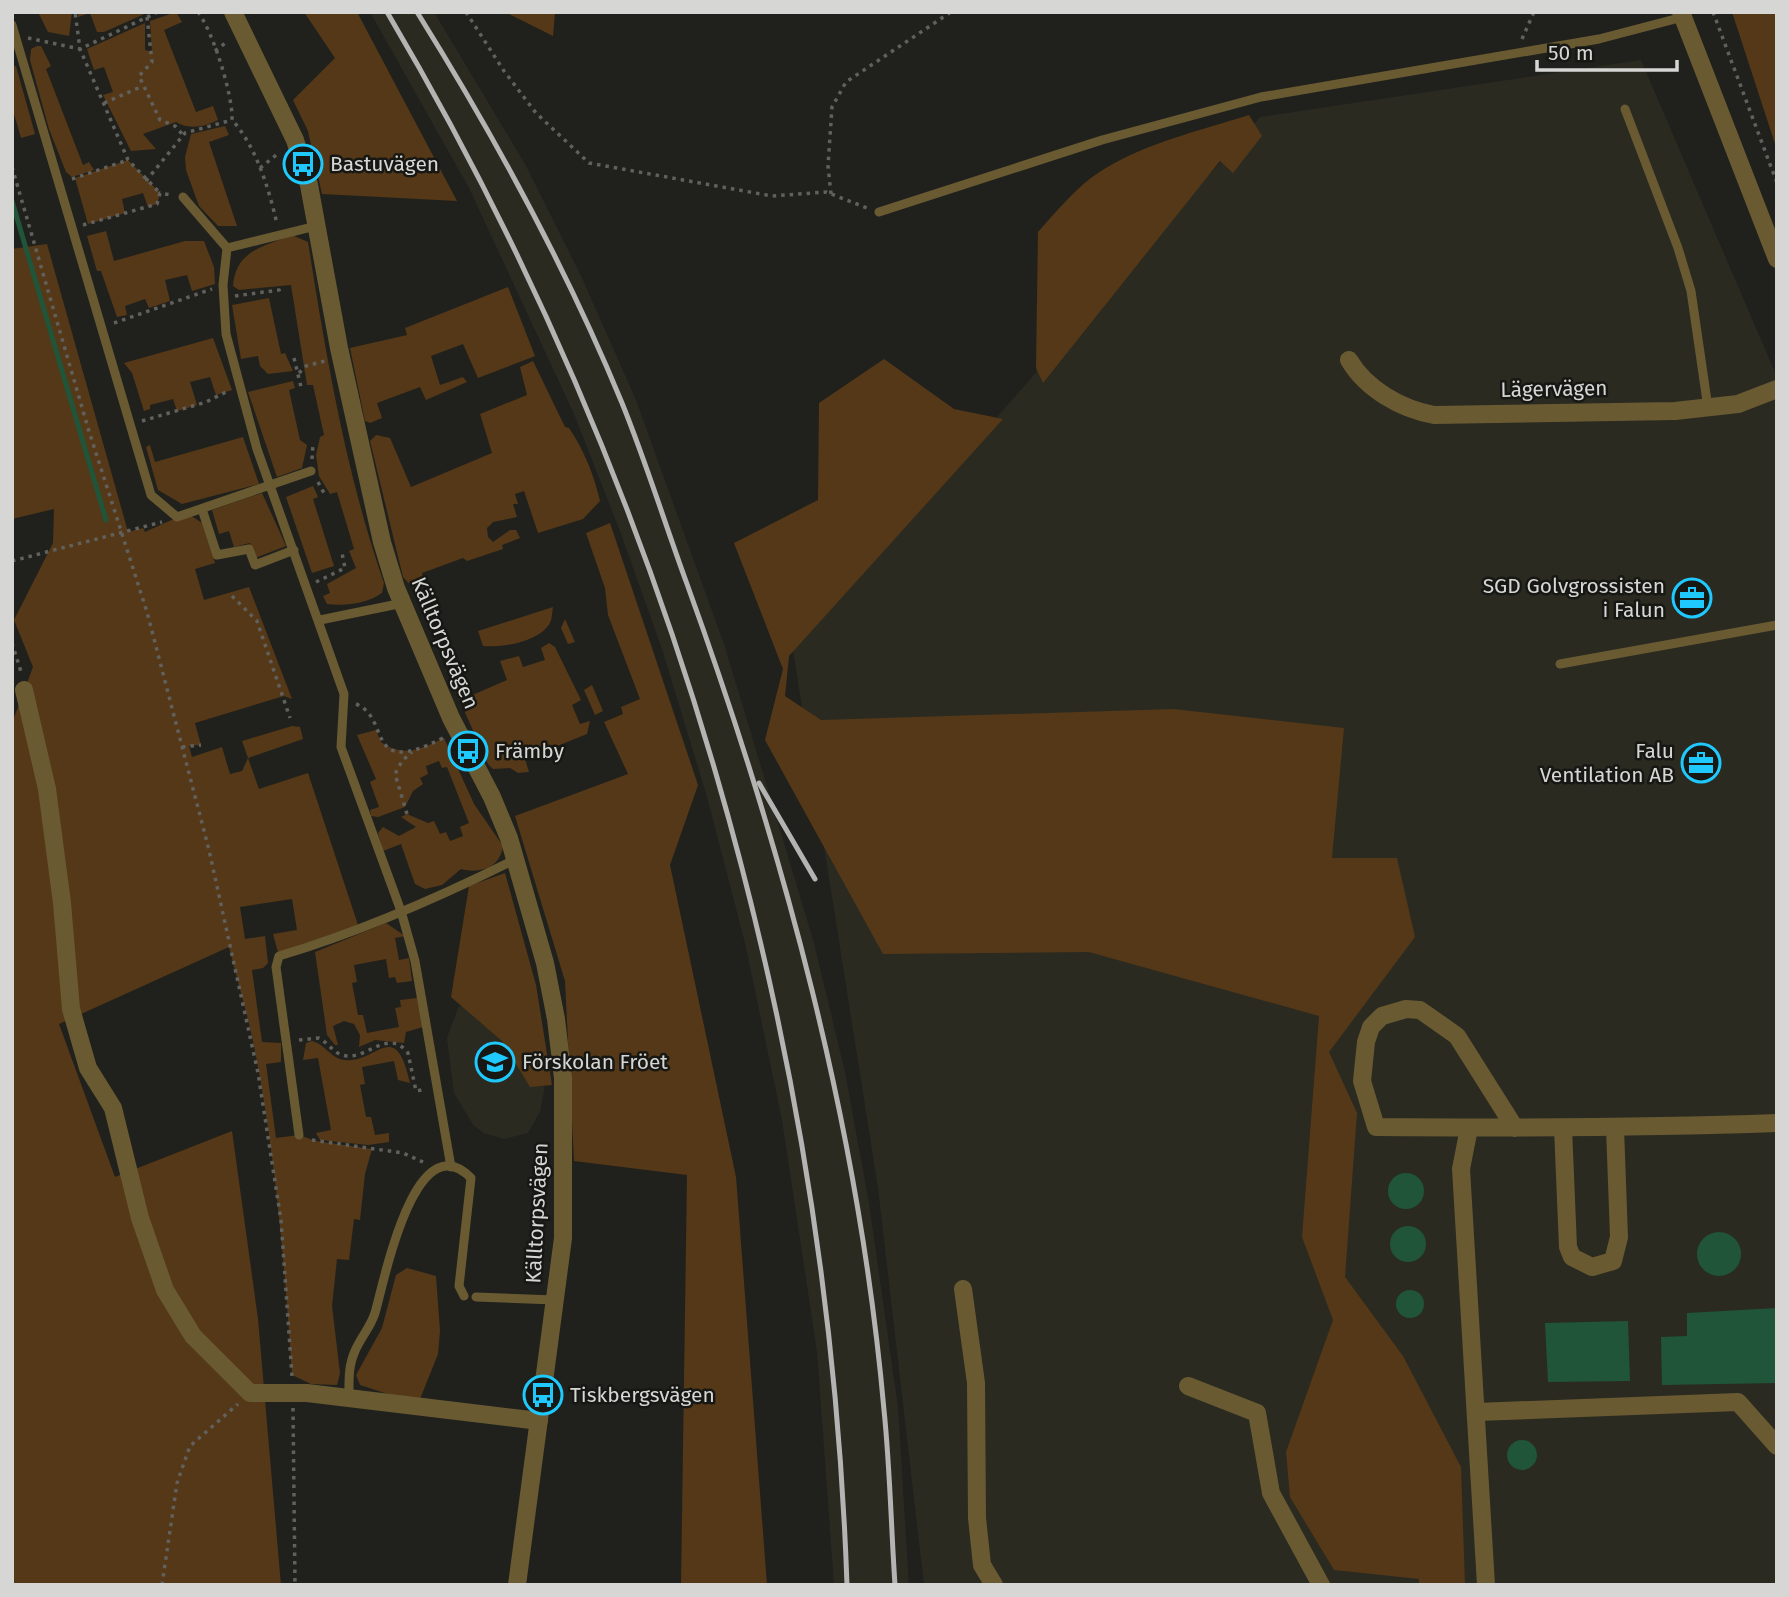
<svg xmlns="http://www.w3.org/2000/svg" width="1789" height="1597" font-family="'Fira Sans',sans-serif">
<rect width="100%" height="100%" fill="#20211d"/>
<g fill="#2a2a21">
<polygon points="370,12 434,12 525,164 583,280 636,400 725,647 814,943 845,1072 869,1203 898,1407 909,1585 834,1585 817,1352 782,1120 745,943 707,797 662,649 620,531 574,414 469,188"/>
<polygon points="1641,60 1777,377 1777,1585 924,1585 878,1188 793,650 1260,117"/>
<polygon points="469,1000 539,1048 544,1091 540,1112 528,1133 504,1139 484,1133 473,1125 454,1093 447,1038 458,1008"/>
</g>
<g fill="#553817">
<polygon points="38,12 72,12 69,36 48,32"/>
<polygon points="78,12 149,12 104,32 97,32 90,13 78,17"/>
<path d="M 176,12 L 182,22 L 164,30 L 196,112 L 213,106 L 218,120 C 204,127 190,130 176,122 L 143,134 L 156,149 L 131,151 L 103,95 L 113,92 L 104,67 L 94,70 L 87,49 L 145,23 L 145,50 L 152,52 L 150,21 Z"/>
<polygon points="304,12 357,12 457,201 322,194 308,131 293,100 335,58"/>
<polygon points="506,12 555,12 553,36 507,13"/>
<polygon points="1732,12 1777,12 1777,150"/>
<polygon points="37,46 41,46 51,66 46,69 83,165 89,162 94,170 72,177 66,172 49,129 30,60 31,49"/>
<polygon points="16,66 35,134 21,138 12,107 12,67"/>
<path d="M 1249,115 L 1262,136 L 1233,173 L 1220,161 L 1043,383 L 1036,368 L 1038,232 C 1057,211 1076,187 1101,171 C 1145,143 1199,131 1249,115 Z"/>
<polygon points="225,126 229,135 209,142 237,226 218,226 199,206 186,170 185,157 191,134"/>
<polygon points="128,160 160,193 157,204 148,207 143,193 122,199 125,213 88,224 75,178"/>
<polygon points="106,231 114,261 185,241 204,241 214,267 215,284 192,291 187,275 165,280 170,301 149,308 145,299 125,306 127,315 117,317 101,271 97,271 87,236"/>
<path d="M 292,235 L 308,242 C 326,356 346,474 384,583 L 382,593 C 366,604 346,606 327,604 L 323,596 L 330,593 L 327,584 L 356,568 L 349,551 L 354,549 L 337,492 L 330,494 L 319,476 L 316,455 L 320,437 L 324,435 L 313,385 L 307,385 L 291,285 L 239,290 L 233,286 C 236,250 263,247 292,235 Z"/>
<path d="M 47,244 L 128,532 L 143,528 L 145,532 L 187,513 L 202,523 L 215,563 L 195,569 L 204,600 L 249,587 L 292,699 L 284,696 L 195,723 L 201,745 L 189,746 L 192,757 L 222,747 L 230,774 L 242,771 L 248,758 L 242,741 L 292,726 L 300,727 L 303,739 L 248,758 L 259,789 L 308,773 L 359,928 L 279,956 L 273,934 L 297,930 L 292,899 L 240,907 L 245,939 L 265,936 L 268,963 L 263,968 L 252,970 L 262,1042 L 281,1043 L 281,1062 L 266,1064 L 276,1138 L 299,1135 L 316,1141 L 372,1149 L 365,1174 L 360,1220 L 354,1219 L 349,1260 L 337,1259 L 332,1306 L 340,1373 L 337,1385 L 311,1384 L 292,1375 C 285,1269 276,1161 256,1056 C 249,1019 238,983 229,947 L 59,1024 L 115,1177 L 232,1131 L 258,1319 L 281,1585 L 12,1585 L 12,723 L 33,667 L 14,620 L 53,543 L 54,509 L 12,519 L 12,249 Z"/>
<polygon points="508,287 535,356 478,378 463,344 431,356 440,385 463,377 467,382 426,400 420,387 377,403 382,418 370,423 365,421 350,348 407,335 405,328"/>
<polygon points="269,298 281,354 285,353 293,371 268,374 260,366 258,356 241,359 232,305"/>
<polygon points="213,338 232,390 216,395 210,377 190,382 197,405 177,411 173,399 150,405 150,409 144,411 132,373 124,363"/>
<polygon points="884,359 954,409 1003,419 789,656 785,696 821,720 1173,709 1344,728 1332,858 1397,858 1415,937 1329,1052 1357,1113 1345,1277 1403,1356 1461,1467 1465,1585 1419,1585 1419,1579 1334,1570 1290,1497 1286,1452 1333,1320 1302,1237 1319,1016 1089,952 883,954 765,740 783,669 734,543 818,500 819,403"/>
<path d="M 533,361 L 565,427 L 569,428 C 584,450 594,475 600,501 L 583,519 L 538,533 L 524,491 L 515,494 L 518,504 L 513,504 L 517,517 L 493,522 L 487,528 L 488,537 L 493,542 L 510,530 L 516,530 L 520,538 L 502,545 L 503,549 L 467,561 L 463,558 L 422,573 L 425,587 L 413,588 L 403,577 L 370,441 L 376,435 L 390,438 L 411,487 L 492,453 L 480,414 L 527,395 L 520,367 Z"/>
<polygon points="293,381 295,388 289,390 300,440 307,445 302,468 277,477 248,392"/>
<polygon points="243,437 259,484 182,504 158,490 146,447 150,445 155,462"/>
<polygon points="313,486 318,497 313,499 334,566 312,573 286,497"/>
<polygon points="262,493 286,546 255,558 250,543 234,547 229,531 219,534 212,510"/>
<polygon points="610,523 698,785 670,865 736,1177 767,1585 681,1585 687,1175 574,1161 565,981 515,816 628,774 604,722 623,714 621,707 640,699 608,615 605,588 586,533"/>
<path d="M 553,607 C 552,612 552,619 550,623 C 539,642 502,648 483,646 L 478,631 Z"/>
<polygon points="565,619 575,642 568,644 561,628"/>
<polygon points="549,643 555,647 581,700 572,705 580,724 590,721 587,734 525,759 529,772 518,773 510,768 493,769 488,764 455,690 463,685 468,697 507,680 500,661 519,656 523,667 545,660 541,648"/>
<polygon points="592,685 603,711 595,715 584,690"/>
<path d="M 376,730 L 381,742 C 404,758 421,749 444,738 L 474,804 L 503,846 C 500,868 480,874 461,869 L 442,885 L 425,889 L 415,884 L 401,844 L 383,851 L 378,833 L 383,827 L 399,836 L 416,827 L 401,817 L 407,814 L 428,823 L 434,821 L 440,834 L 446,832 L 450,841 L 463,836 L 460,827 L 469,823 L 447,767 L 442,768 L 439,761 L 426,766 L 428,774 L 420,778 L 423,784 L 413,791 L 405,807 L 378,817 L 371,816 L 370,810 L 379,807 L 370,782 L 376,779 L 357,735 Z"/>
<polygon points="505,873 536,985 552,1085 530,1087 502,1041 451,997 469,886"/>
<polygon points="386,923 405,936 395,938 399,960 409,958 412,981 397,983 395,977 389,978 386,959 354,965 357,982 352,983 358,1015 363,1015 367,1033 399,1027 395,1008 401,1007 400,1000 417,998 423,1027 406,1032 404,1043 375,1040 359,1047 360,1035 354,1024 344,1021 333,1026 338,1045 335,1045 327,1035 315,952"/>
<path d="M 312,1041 C 325,1044 331,1059 345,1060 C 377,1064 395,1016 410,1083 L 398,1080 L 394,1061 L 362,1067 L 365,1084 L 360,1085 L 366,1117 L 371,1117 L 375,1135 L 389,1133 L 389,1142 L 368,1145 L 320,1140 L 316,1133 L 331,1130 L 318,1058 L 303,1060 L 306,1043 Z"/>
<polygon points="407,1268 436,1276 440,1331 438,1354 420,1399 391,1395 360,1385 356,1375 382,1328 396,1275"/>
</g>
<g fill="#205539">
<circle cx="1406" cy="1191" r="18"/>
<circle cx="1408" cy="1244" r="18"/>
<circle cx="1719" cy="1254" r="22"/>
<circle cx="1410" cy="1304" r="14"/>
<polygon points="1777,1308 1777,1383 1662,1385 1661,1337 1687,1336 1687,1313"/>
<polygon points="1628,1321 1630,1381 1548,1382 1545,1323"/>
<circle cx="1522" cy="1455" r="15"/>
</g>
<g fill="none" stroke-linecap="round" stroke-linejoin="round">
<polyline stroke="#205539" stroke-width="5" points="12,201 106,520"/>
<g stroke="#60605d" stroke-width="3.5" stroke-dasharray="3.5 5" stroke-linecap="butt">
<polyline points="158,12 80,49 128,160 160,193"/>
<path d="M 198,12 C 213,32 233,95 232,120 C 256,146 269,189 277,224"/>
<polyline points="466,12 504,71 536,113 589,163 772,196 826,192 867,208"/>
<polyline points="1713,12 1777,183"/>
<polyline points="147,17 152,62 139,76 160,120 175,126 183,135"/>
<polyline points="28,38 80,49 75,12"/>
<polyline points="1522,39 1534,12"/>
<polyline points="215,51 228,41"/>
<polyline points="104,103 143,86"/>
<polyline points="12,167 88,428 147,612 209,850 258,1073 281,1220 292,1376"/>
<polyline points="260,168 280,152"/>
<polyline points="72,179 128,160"/>
<polyline points="146,181 185,133 232,120"/>
<polyline points="831,194 828,166 832,107 846,82 951,12"/>
<polyline points="83,225 157,204 160,193 171,195"/>
<polyline points="235,296 279,290 281,295"/>
<polyline points="114,323 212,289"/>
<polyline points="294,358 301,387"/>
<polyline points="299,373 306,366 325,361"/>
<polyline points="142,421 206,402 230,390"/>
<polyline points="312,459 313,443"/>
<polyline points="318,482 325,495"/>
<polyline points="12,561 162,522"/>
<polyline points="316,582 345,568 342,553"/>
<polyline points="232,596 257,621 290,718"/>
<polyline points="12,643 22,675"/>
<path d="M 356,704 C 392,718 363,779 443,738"/>
<polyline points="182,747 201,745"/>
<polyline points="407,814 395,774 402,761 412,752"/>
<path d="M 299,1040 L 319,1038 C 330,1044 334,1055 347,1056 C 368,1058 389,1028 408,1053 L 416,1091 L 426,1089"/>
<polyline points="312,1140 403,1153 423,1162"/>
<polyline points="293,1408 295,1585"/>
<polyline points="162,1585 177,1483 190,1446 238,1404"/>
</g>
<g stroke="#695a32" stroke-width="9">
<polyline points="12,25 151,495 177,517 311,471"/>
<polyline points="1625,109 1678,248 1691,291 1708,408"/>
<polyline points="183,197 227,248"/>
<polyline points="879,212 1102,140 1261,97 1599,39 1683,17"/>
<polyline points="316,226 227,248 223,285 226,334 257,449 344,694 341,747 401,911 415,961 451,1167"/>
<polyline points="202,509 217,555 249,549 255,565 294,550"/>
<polyline points="320,620 403,603"/>
<polyline points="1560,664 1777,625"/>
<path d="M 299,1135 L 276,967 L 279,956 C 360,932 440,897 516,859"/>
<polyline points="476,1297 555,1300"/>
<path d="M 349,1398 C 349,1382 348,1366 355,1351 C 361,1337 370,1328 375,1313 C 384,1282 415,1121 471,1178 L 459,1286 L 464,1296"/>
</g>
<g stroke="#695a32" stroke-width="18">
<polyline points="233,12 295,140 309,185 339,348 382,542 396,588 451,718 492,797 509,838 545,963 556,1019 563,1078 563,1238 517,1585"/>
<path d="M 1349,360 C 1366,389 1401,409 1434,415 L 1675,411 L 1738,404 L 1777,389"/>
<polyline points="24,690 47,789 62,903 71,1009 88,1068 113,1108 140,1218 165,1290 193,1336 250,1393 307,1393 539,1421"/>
<polyline points="1469,1128 1461,1169 1486,1585"/>
<path d="M 1515,1128 L 1457,1036 L 1420,1010 L 1406,1009 L 1382,1016 L 1371,1027 L 1366,1042 L 1362,1081 L 1376,1127 C 1510,1128 1643,1128 1777,1123"/>
<polyline points="1563,1128 1568,1247 1572,1257 1592,1267 1613,1261 1619,1237 1615,1128"/>
<polyline points="963,1289 976,1383 977,1518 982,1565 994,1585"/>
<polyline points="1188,1386 1257,1413 1271,1493 1321,1585"/>
<polyline points="1477,1412 1738,1402 1777,1446"/>
</g>
<polyline stroke="#695a32" stroke-width="18" points="1681,12 1777,259"/>
<g stroke="#b4b4b2" stroke-width="5">
<path d="M 387,12 C 667,486 828,1035 847,1585"/>
<path d="M 417,12 C 495,137 566,267 622,403 C 646,462 665,524 687,584 C 783,849 859,1128 884,1410 C 890,1468 891,1526 895,1585"/>
<polyline points="759,783 815,879"/>
</g>
</g>
<defs>
<symbol id="bus-ring" viewBox="-11 -11 22 22"><circle r="9.5" fill="#171714" stroke="#20c9fd" stroke-width="1.5"/><path d="M-5-6H5V4H4V6H2V4H-2V6H-4V4H-5ZM-3.5-4V0h7V-4ZM-3.5 1.2v1.5H-2V1.2ZM2 1.2v1.5H3.5V1.2Z" fill="#20c9fd"/></symbol>
<symbol id="office-ring" viewBox="-11 -11 22 22"><circle r="9.5" fill="#171714" stroke="#20c9fd" stroke-width="1.5"/><path d="M-6-3h4V-5.5h4V-3h4V5H-6ZM-1-4.5V-3h2v-1.5ZM-6 0V1H6V0Z" fill="#20c9fd"/></symbol>
<symbol id="school-ring" viewBox="-11 -11 22 22"><circle r="9.5" fill="#171714" stroke="#20c9fd" stroke-width="1.5"/><path d="M0-5L7-2L0 1L-7-2ZM-4 1L0 2.5L4 1V4Q0 6-4 4Z" fill="#20c9fd"/></symbol>
</defs>
<g fill-rule="evenodd">
<use href="#bus-ring" x="281" y="142" width="44" height="44"/>
<use href="#office-ring" x="1670" y="576" width="44" height="44"/>
<use href="#bus-ring" x="446" y="729" width="44" height="44"/>
<use href="#office-ring" x="1679" y="741" width="44" height="44"/>
<use href="#school-ring" x="473" y="1040" width="44" height="44"/>
<use href="#bus-ring" x="521" y="1373" width="44" height="44"/>
</g>
<g text-anchor="middle" dominant-baseline="central" stroke-width="5" stroke-linejoin="round" paint-order="stroke">
<g font-size="21" fill="#d6d6d4" stroke="#171714" text-anchor="start">
<text x="330" y="164">Bastuvägen</text>
<text x="1665" y="586" text-anchor="end">SGD Golvgrossisten<tspan x="1665" dy="24">i Falun</tspan></text>
<text x="495" y="751">Främby</text>
<text x="1674" y="751" text-anchor="end">Falu<tspan x="1674" dy="24">Ventilation AB</tspan></text>
<text x="522" y="1062">Förskolan Fröet</text>
<text x="570" y="1395">Tiskbergsvägen</text>
</g>
<g font-size="21" fill="#d6d6d4" stroke="#171714">
<text transform="translate(1554 389) rotate(-1)">Lägervägen</text>
<text transform="translate(445 643) rotate(67)">Källtorpsvägen</text>
<text transform="translate(537 1213) rotate(-87)">Källtorpsvägen</text>
</g>
</g>
<rect width="1789" height="1597" fill="none" stroke="#d6d6d4" stroke-width="28"/>
<path d="M1537 60v10h140v-10" fill="none" stroke="#d6d6d4" stroke-width="3.5"/>
<text x="1548" y="60" font-size="21" fill="#d6d6d4" stroke="#171714" stroke-width="5" paint-order="stroke">50 m</text>
</svg>
